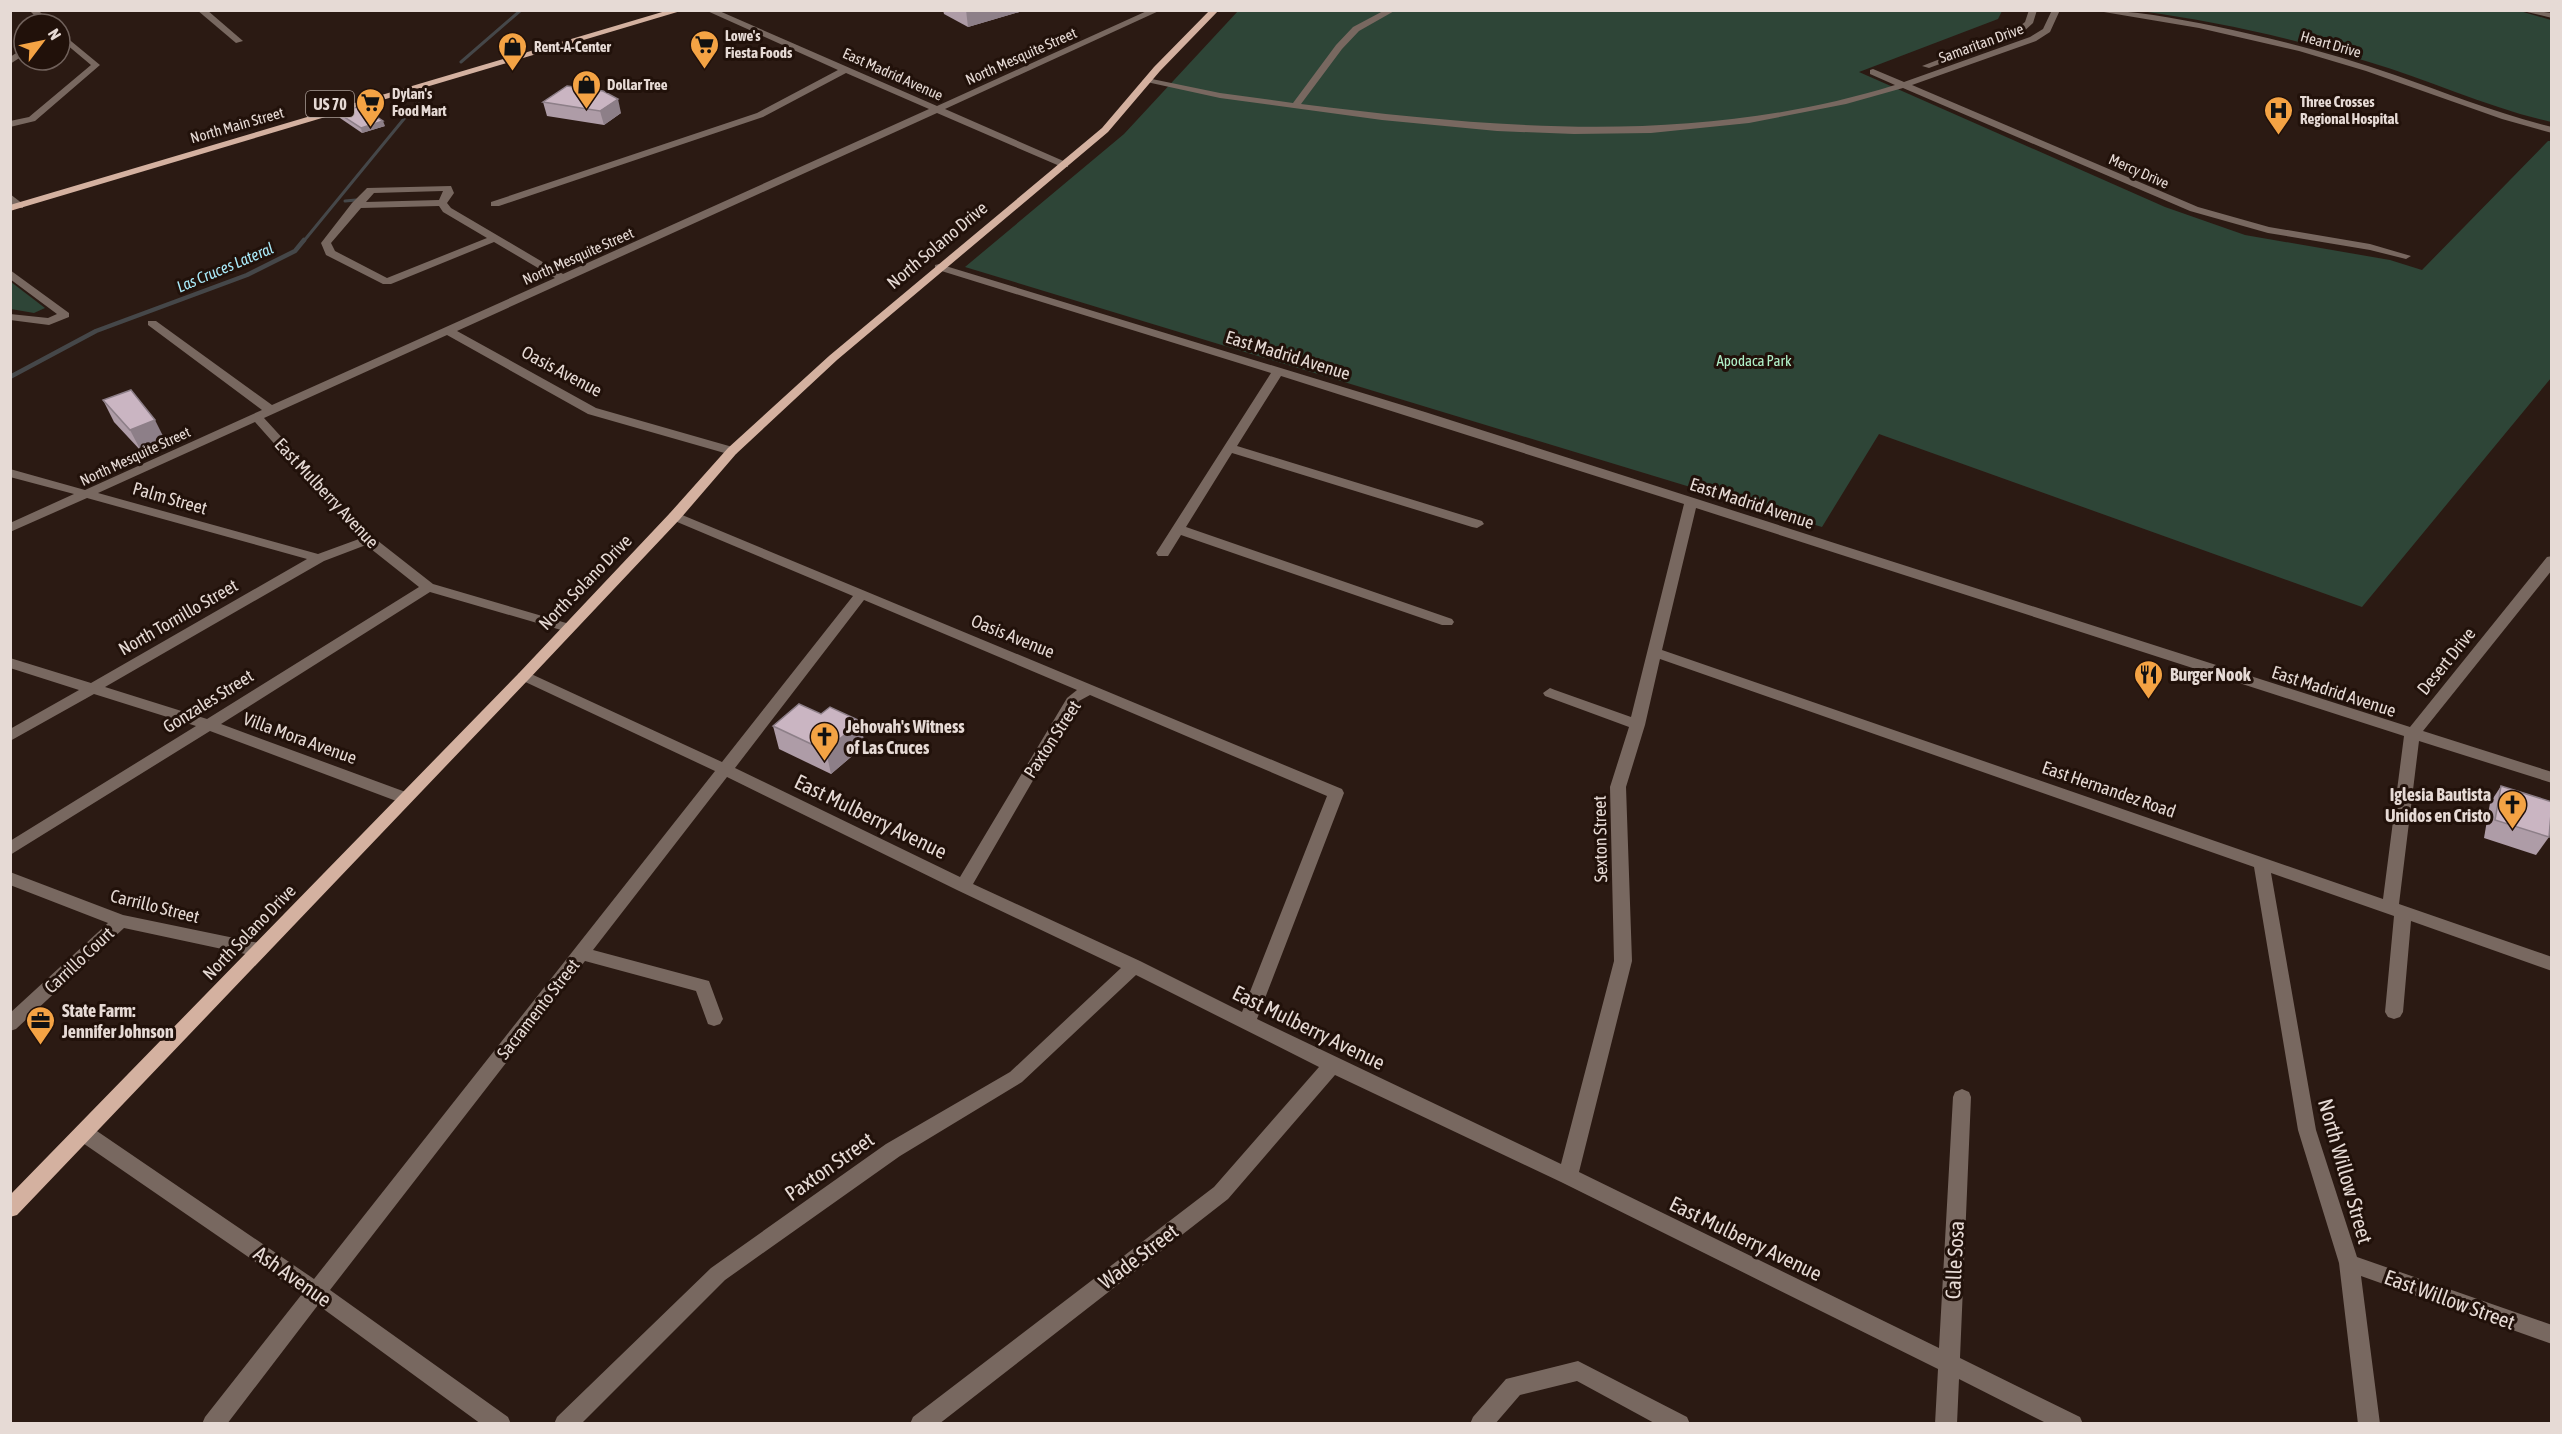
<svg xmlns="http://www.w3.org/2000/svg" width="2562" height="1434" font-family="'Asap Condensed',sans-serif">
<rect width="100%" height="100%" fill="#2b1a13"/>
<g fill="#2e4537">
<polygon points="1238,11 2002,11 1998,19 1859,72 2165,207 2245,235 2390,260 2422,270 2548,141 2551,141 2551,378 2362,607 1879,434 1822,527 965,267 1124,134"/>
<path d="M 2520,11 L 2551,20 L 2551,122 C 2489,108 2430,80 2369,62 C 2294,38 2218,22 2141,11 Z"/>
<polygon points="11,282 45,308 34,313 11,309"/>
</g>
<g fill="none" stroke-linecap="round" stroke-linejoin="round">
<g stroke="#454749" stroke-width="3">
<polyline points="461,62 521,10"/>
<polyline points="345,201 356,200"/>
<polyline points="303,242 426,92"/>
</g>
<polyline stroke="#454749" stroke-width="4.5" points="10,377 96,331 247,275 295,251 304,240"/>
<g fill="#786860" fill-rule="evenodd">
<polygon points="29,10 38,10 52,24 43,24"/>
<polygon points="197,10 207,10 243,41 236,43"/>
<path d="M 705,10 L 717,10 L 937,106 L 1149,10 L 1161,10 L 945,109 L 1068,163 L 1068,167 L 1062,167 L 937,113 L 457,331 L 596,408 L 736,448 L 738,451 L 736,454 L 728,454 L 588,414 L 447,335 L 264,418 L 373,537 L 433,584 L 573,625 L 575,628 L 568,632 L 430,592 L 221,724 L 411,794 L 413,798 L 411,802 L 399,802 L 210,731 L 10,855 L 10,841 L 196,726 L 94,694 L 10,741 L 10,729 L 79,690 L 10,668 L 10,658 L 91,683 L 307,559 L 87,498 L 10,532 L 10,523 L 74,494 L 10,477 L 10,469 L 85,490 L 262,410 L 148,325 L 148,321 L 156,321 L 272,405 L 555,278 L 494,242 L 391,284 L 383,284 L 326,255 L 321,243 L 352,203 L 367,188 L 451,186 L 454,193 L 447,203 L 451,208 L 563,274 L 929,109 L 846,73 L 763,117 L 499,206 L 491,206 L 491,202 L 757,113 L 838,70 ZM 443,191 L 439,200 L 366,202 L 374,193 ZM 439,206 L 443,212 L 487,238 L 387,278 L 335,251 L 331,243 L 361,208 ZM 255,422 L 359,539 L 318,554 L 98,493 ZM 366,545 L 419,587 L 207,719 L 105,687 L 324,561 Z"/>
<path d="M 1385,10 L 1396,10 L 1359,31 L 1342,49 L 1301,104 C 1503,129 1698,146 1895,85 L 1870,74 L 1870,70 L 1873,69 L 1904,82 L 2030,37 L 2043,29 L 2052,10 L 2060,10 L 2050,32 L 2036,41 L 1912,85 L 2198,207 L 2269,227 L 2370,244 L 2411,256 L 2406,259 L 2370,250 L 2268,233 L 2190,211 L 1903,88 L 1846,104 L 1749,123 L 1651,133 L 1574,134 L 1497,131 L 1382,120 L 1220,98 L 1142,81 L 1147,78 L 1220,93 L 1293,103 L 1336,45 L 1353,27 Z"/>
<polygon points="2029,10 2037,10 2033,23 2021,34 1929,68 1922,66 2015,30 2025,22"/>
<path d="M 2092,10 C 2133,10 2174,18 2214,26 C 2276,39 2336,54 2395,75 C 2447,93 2498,114 2552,127 L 2552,133 L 2502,119 L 2366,71 L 2299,51 L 2199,28 Z"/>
<polygon points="2526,10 2552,13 2552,18 2527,12"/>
<polygon points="60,32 100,65 35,121 10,127 10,121 29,117 91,65 60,39"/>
<polygon points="24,48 24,55 10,64 10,57"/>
<polygon points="10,194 23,204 23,208 15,208 10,203"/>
<path d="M 939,264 L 1425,412 L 2410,727 L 2547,557 L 2552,556 L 2552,570 L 2423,731 L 2552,772 L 2552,783 L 2419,741 L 2399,904 L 2552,957 L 2552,971 L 2411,921 L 2403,1012 L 2400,1017 L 2394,1019 L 2388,1017 L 2385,1012 L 2394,916 L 2271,873 L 2316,1130 L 2357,1257 L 2552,1325 L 2552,1344 L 2361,1276 L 2380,1424 L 2358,1424 L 2339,1263 L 2298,1130 L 2254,867 L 1660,659 L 1645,725 L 1626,787 L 1632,961 L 1579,1172 L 1939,1348 L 1953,1097 L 1955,1092 L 1962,1089 L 1969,1092 L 1971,1097 L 1960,1358 L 2080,1417 L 2083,1424 L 2048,1424 L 1959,1379 L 1957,1424 L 1935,1424 L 1938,1369 L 1561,1182 L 1335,1075 L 1228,1199 L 939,1424 L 910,1424 L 913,1417 L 1214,1187 L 1319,1067 L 1136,975 L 1022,1082 L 900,1156 L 725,1280 L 581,1424 L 554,1424 L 557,1417 L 711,1268 L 886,1144 L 1010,1072 L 1121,968 L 957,890 L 727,777 L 593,950 L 709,981 L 723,1019 L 720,1024 L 714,1026 L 708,1024 L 696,991 L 585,961 L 330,1290 L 508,1417 L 511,1424 L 481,1424 L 318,1305 L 227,1424 L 202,1424 L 205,1417 L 302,1294 L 77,1139 L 75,1133 L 77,1127 L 84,1125 L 91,1127 L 314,1279 L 715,771 L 519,679 L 517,676 L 519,673 L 529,673 L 722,762 L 853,596 L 670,519 L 668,516 L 670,513 L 675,512 L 1342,789 L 1344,793 L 1257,1019 L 1561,1164 L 1614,961 L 1610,787 L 1629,727 L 1545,696 L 1543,693 L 1550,688 L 1555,690 L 1631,717 L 1684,504 L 1281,376 L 1237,446 L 1482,521 L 1484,524 L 1477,528 L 1472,527 L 1232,453 L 1186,527 L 1452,619 L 1454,622 L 1452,625 L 1442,625 L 1181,535 L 1168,556 L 1158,556 L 1156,553 L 1271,373 L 935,269 L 935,265 ZM 1696,508 L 2404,736 L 2383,899 L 1662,650 ZM 864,600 L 1077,690 L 1067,698 L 960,877 L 735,768 ZM 1090,695 L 1327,796 L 1242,1012 L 1140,961 L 973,884 L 1079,701 Z"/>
<polygon points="10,270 69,313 69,317 49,325 10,320 10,314 48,318 57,314 10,279"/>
<polygon points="10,872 123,915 259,943 265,945 268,950 265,955 259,957 124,928 16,1029 10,1031 10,1013 108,923 10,885"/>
<polygon points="1578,1361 1687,1417 1690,1424 1656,1424 1577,1381 1520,1395 1495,1424 1470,1424 1473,1417 1506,1379"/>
</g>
<g fill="#d4b1a0" fill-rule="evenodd">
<polygon points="669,10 684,10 10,211 10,205"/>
<polygon points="1210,10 1219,10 1160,71 1108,132 837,360 736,454 680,519 529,679 17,1215 10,1217 10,1195 519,673 670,513 728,448 829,356 1102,128 1154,67"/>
</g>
</g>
<g fill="#ae9ca7">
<polygon points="943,10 1026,10 968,27 944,14"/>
<polygon points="543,102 621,113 604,125 547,116"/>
<polygon points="338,113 385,126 362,133 340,118"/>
<polygon points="103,400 166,442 141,451 114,422"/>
<polygon points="773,726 865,745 831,774 779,749"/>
<polygon points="2501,786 2549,837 2536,855 2484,838 2490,803"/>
</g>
<g fill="#8d7f88">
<polygon points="966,10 1026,10 968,27"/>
<polygon points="618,99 621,113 604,125 600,111"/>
<polygon points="383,121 385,126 362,133 361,128"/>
<polygon points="155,420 166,442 141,451 130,430"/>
<polygon points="860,721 865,745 831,774 826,751"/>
</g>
<g fill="#cab5c2" stroke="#8d7f88" stroke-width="1.5">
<polygon points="567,86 603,91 618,99 600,111 543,102"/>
<polygon points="360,106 383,121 361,128 338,113"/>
<polygon points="131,390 155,420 130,430 103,400"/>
<polygon points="799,704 821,714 830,707 860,721 826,751 773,726"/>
<polygon points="2501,786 2552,802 2549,837 2495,820"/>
</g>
<defs>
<symbol id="supermarket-pin" viewBox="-11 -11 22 30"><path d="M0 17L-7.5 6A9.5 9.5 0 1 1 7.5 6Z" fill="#f4a344" stroke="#21110a"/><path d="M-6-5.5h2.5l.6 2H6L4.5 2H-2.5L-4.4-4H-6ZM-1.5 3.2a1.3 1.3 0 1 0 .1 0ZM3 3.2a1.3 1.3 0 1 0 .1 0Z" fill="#111"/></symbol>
<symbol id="shop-pin" viewBox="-11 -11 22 30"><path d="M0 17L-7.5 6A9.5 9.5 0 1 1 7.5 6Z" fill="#f4a344" stroke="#21110a"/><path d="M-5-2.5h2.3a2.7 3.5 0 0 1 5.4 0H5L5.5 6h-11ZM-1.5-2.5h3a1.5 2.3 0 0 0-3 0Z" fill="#111"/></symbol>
<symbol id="hospital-pin" viewBox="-11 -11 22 30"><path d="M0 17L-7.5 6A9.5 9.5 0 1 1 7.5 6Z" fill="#f4a344" stroke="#21110a"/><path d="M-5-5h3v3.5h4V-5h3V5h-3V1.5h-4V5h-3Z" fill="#111"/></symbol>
<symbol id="restaurant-pin" viewBox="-11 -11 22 30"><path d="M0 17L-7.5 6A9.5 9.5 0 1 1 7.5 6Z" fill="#f4a344" stroke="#21110a"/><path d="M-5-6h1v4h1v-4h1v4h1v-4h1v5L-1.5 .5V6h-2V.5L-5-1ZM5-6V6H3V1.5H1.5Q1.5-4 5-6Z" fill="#111"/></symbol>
<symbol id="church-pin" viewBox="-11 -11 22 30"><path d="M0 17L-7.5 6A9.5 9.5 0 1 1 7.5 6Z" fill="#f4a344" stroke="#21110a"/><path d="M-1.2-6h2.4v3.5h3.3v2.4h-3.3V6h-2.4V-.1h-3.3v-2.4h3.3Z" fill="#111"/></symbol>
<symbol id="office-pin" viewBox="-11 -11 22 30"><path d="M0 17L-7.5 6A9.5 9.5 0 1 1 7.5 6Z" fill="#f4a344" stroke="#21110a"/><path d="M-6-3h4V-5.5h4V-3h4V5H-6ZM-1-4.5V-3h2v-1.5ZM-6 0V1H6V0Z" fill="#111"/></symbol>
</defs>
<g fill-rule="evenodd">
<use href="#supermarket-pin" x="688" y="28" width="33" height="45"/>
<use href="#shop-pin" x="496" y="30" width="33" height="45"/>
<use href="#shop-pin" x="570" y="68" width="33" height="45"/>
<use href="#supermarket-pin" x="354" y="86" width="33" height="45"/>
<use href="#hospital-pin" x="2262" y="94" width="33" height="45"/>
<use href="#restaurant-pin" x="2132" y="658" width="33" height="45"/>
<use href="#church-pin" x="808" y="720" width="33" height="45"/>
<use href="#church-pin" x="2496" y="788" width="33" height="45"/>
<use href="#office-pin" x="24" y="1004" width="33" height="45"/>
</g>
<g text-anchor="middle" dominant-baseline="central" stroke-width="6" stroke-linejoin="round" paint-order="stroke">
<g font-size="15" font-weight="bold" fill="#e6dad5" stroke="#21110a" text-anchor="start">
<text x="725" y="35">Lowe's<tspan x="725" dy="17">Fiesta Foods</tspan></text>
<text x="534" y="46">Rent-A-Center</text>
<text x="607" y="84">Dollar Tree</text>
<text x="392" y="93">Dylan's<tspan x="392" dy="17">Food Mart</tspan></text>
<text x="2300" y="101">Three Crosses<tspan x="2300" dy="17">Regional Hospital</tspan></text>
</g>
<g font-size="15" fill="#e6dad5" stroke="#21110a">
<text transform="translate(1981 43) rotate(-20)">Samaritan Drive</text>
<text transform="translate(2331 44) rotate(16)">Heart Drive</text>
<text transform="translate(1021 56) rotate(-24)">North Mesquite Street</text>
<text transform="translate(893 74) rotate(24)">East Madrid Avenue</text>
<text transform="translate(237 125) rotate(-16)">North Main Street</text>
<text transform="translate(2139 171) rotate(24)">Mercy Drive</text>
<text transform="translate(578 256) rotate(-24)">North Mesquite Street</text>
<text transform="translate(135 456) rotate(-25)">North Mesquite Street</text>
</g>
<g font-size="15" fill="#b1f1c9" stroke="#21110a">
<text x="1754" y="360">Apodaca Park</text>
</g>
<rect fill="#21110a" stroke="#ab9e98" stroke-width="1.5" x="306" y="91" width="48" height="26" rx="4.5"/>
<g font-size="16" font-weight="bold" fill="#e6dad5">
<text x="330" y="104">US 70</text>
</g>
<g font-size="16" font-style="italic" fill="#a9eaf9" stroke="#21110a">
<text transform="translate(225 267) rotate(-23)">Las Cruces Lateral</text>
</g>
<g font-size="18" fill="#e6dad5" stroke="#21110a">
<text transform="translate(937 245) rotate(-40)">North Solano Drive</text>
<text transform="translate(1288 355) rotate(17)">East Madrid Avenue</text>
<text transform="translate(562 371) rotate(28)">Oasis Avenue</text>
<text transform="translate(327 493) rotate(47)">East Mulberry Avenue</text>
<text transform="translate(170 498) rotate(16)">Palm Street</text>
<text transform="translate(1752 503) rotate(18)">East Madrid Avenue</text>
<text transform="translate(585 582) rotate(-46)">North Solano Drive</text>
<text transform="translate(178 617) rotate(-30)">North Tornillo Street</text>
<text transform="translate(1013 636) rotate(22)">Oasis Avenue</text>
<text transform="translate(2446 661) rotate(-51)">Desert Drive</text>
<text transform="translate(2334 691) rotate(18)">East Madrid Avenue</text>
<text transform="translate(208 701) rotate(-32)">Gonzales Street</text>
<text transform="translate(300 738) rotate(20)">Villa Mora Avenue</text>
<text transform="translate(1052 739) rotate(-57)">Paxton Street</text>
<text transform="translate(2109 789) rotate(19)">East Hernandez Road</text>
<text transform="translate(1600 839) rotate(-91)">Sexton Street</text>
<text transform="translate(155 906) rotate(14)">Carrillo Street</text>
<text transform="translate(249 932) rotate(-46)">North Solano Drive</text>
<text transform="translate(79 960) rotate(-43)">Carrillo Court</text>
<text transform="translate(538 1009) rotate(-52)">Sacramento Street</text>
</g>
<g font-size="18" font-weight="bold" fill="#e6dad5" stroke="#21110a" text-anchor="start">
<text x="2170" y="674">Burger Nook</text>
<text x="846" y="726">Jehovah's Witness<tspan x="846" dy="21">of Las Cruces</tspan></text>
<text x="2491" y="794" text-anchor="end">Iglesia Bautista<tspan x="2491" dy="21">Unidos en Cristo</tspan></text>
<text x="62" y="1010">State Farm:<tspan x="62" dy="21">Jennifer Johnson</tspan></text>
</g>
<g font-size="21" fill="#e6dad5" stroke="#21110a">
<text transform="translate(871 816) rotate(26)">East Mulberry Avenue</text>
<text transform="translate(1309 1027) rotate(26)">East Mulberry Avenue</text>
<text transform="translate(829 1166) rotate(-35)">Paxton Street</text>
<text transform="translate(2346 1171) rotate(74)">North Willow Street</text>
<text transform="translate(1746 1238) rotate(26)">East Mulberry Avenue</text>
<text transform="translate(1138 1256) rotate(-37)">Wade Street</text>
<text transform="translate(1954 1260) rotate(-87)">Calle Sosa</text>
<text transform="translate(293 1276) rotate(35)">Ash Avenue</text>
<text transform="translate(2450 1299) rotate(20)">East Willow Street</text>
</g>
</g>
<rect width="2562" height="1434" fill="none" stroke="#e6dad5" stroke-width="24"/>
<g transform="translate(42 42) rotate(58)"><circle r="28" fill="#21110a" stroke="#70615b" stroke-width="1.5"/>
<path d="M0-4.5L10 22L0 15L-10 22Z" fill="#f4a344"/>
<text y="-9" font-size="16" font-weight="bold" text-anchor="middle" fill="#e6dad5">N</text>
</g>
</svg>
